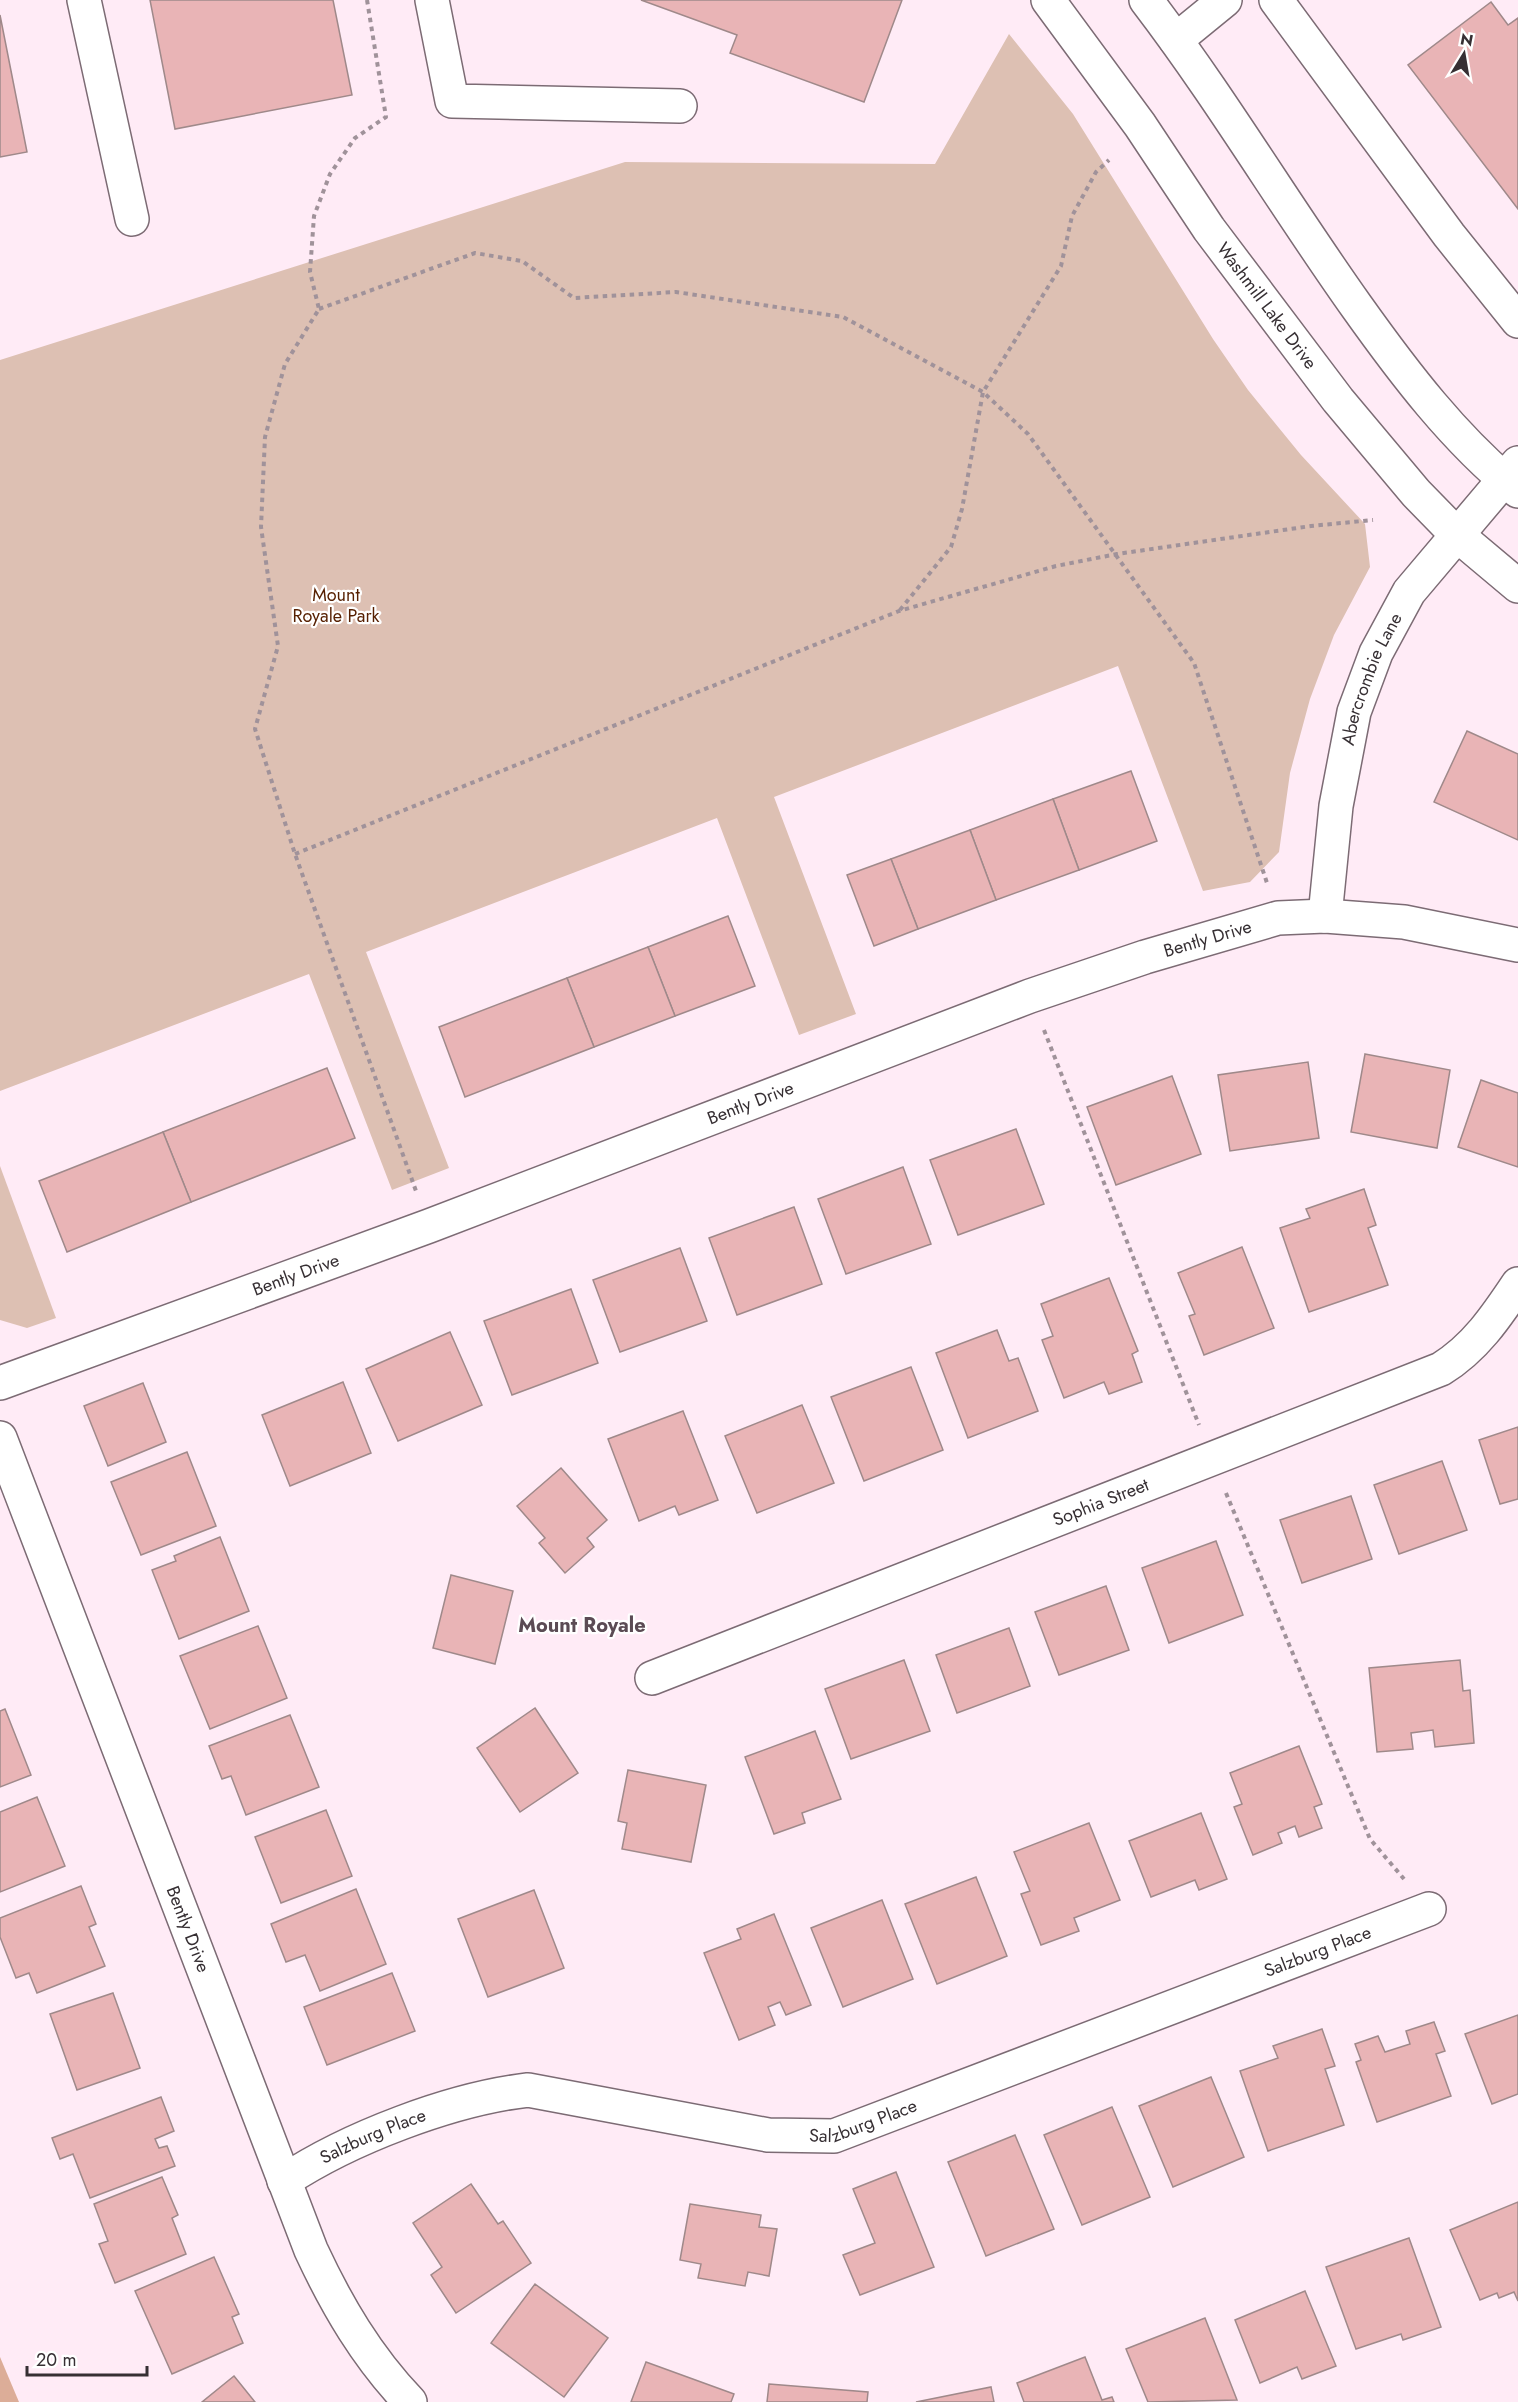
<svg xmlns="http://www.w3.org/2000/svg" width="1518" height="2402" font-family="Jost,sans-serif">
<rect width="100%" height="100%" fill="#ffebf6"/>
<g fill="#ddc0b3">
<polygon points="1009,34 1073,114 1213,339 1248,390 1301,455 1365,524 1370,567 1334,635 1310,699 1290,773 1279,852 1250,882 1203,891 1118,666 774,797 856,1014 799,1035 717,818 366,952 449,1168 392,1190 309,974 0,1091 0,360 625,162 935,164"/>
<polygon points="0,1166 56,1318 27,1328 0,1320"/>
</g>
<polygon fill="#dcad98" points="0,2357 19,2402 0,2402"/>
<g fill="#e9b4b6" stroke="#9f898a" stroke-width="1.5">
<polygon points="150,0 333,0 352,95 175,129"/>
<polygon points="641,0 902,0 864,102 730,53 737,35"/>
<polygon points="1491,2 1508,25 1518,18 1518,209 1408,65"/>
<polygon points="0,15 27,152 0,157"/>
<polygon points="1467,731 1518,754 1518,840 1434,802"/>
<polygon points="1131,771 1157,841 1079,870 1053,799"/>
<polygon points="1053,799 1079,870 996,900 970,830"/>
<polygon points="970,830 996,900 918,929 891,859"/>
<polygon points="891,859 918,929 874,946 847,875"/>
<polygon points="728,916 755,986 675,1016 648,947"/>
<polygon points="648,947 675,1016 594,1047 567,978"/>
<polygon points="567,978 594,1047 465,1097 439,1027"/>
<polygon points="1365,1054 1450,1070 1437,1148 1351,1132"/>
<polygon points="1308,1062 1319,1138 1230,1151 1218,1075"/>
<polygon points="327,1068 355,1138 191,1202 163,1132"/>
<polygon points="1172,1076 1201,1154 1116,1185 1087,1107"/>
<polygon points="1481,1080 1518,1093 1518,1167 1458,1147"/>
<polygon points="1016,1129 1044,1204 958,1235 930,1160"/>
<polygon points="163,1132 191,1202 67,1252 39,1181"/>
<polygon points="903,1167 931,1244 846,1274 818,1199"/>
<polygon points="1364,1189 1376,1225 1368,1228 1388,1285 1309,1312 1280,1228 1310,1218 1306,1209"/>
<polygon points="794,1207 822,1284 737,1315 709,1238"/>
<polygon points="1242,1247 1274,1328 1204,1355 1189,1316 1195,1314 1178,1273"/>
<polygon points="680,1248 707,1321 620,1352 593,1280"/>
<polygon points="1109,1278 1138,1351 1132,1354 1142,1382 1109,1394 1104,1382 1064,1398 1042,1340 1053,1336 1041,1304"/>
<polygon points="571,1289 598,1363 512,1395 484,1321"/>
<polygon points="997,1330 1009,1361 1018,1358 1038,1411 968,1438 936,1353"/>
<polygon points="450,1332 482,1405 398,1441 366,1369"/>
<polygon points="911,1367 943,1450 864,1481 831,1397"/>
<polygon points="343,1382 371,1453 290,1486 262,1415"/>
<polygon points="143,1383 166,1442 108,1466 84,1406"/>
<polygon points="802,1405 834,1483 757,1513 725,1436"/>
<polygon points="683,1411 718,1500 679,1515 675,1506 639,1521 608,1439"/>
<polygon points="1518,1427 1518,1499 1500,1504 1479,1440"/>
<polygon points="187,1452 216,1526 141,1555 111,1482"/>
<polygon points="1442,1461 1467,1530 1399,1554 1374,1485"/>
<polygon points="561,1468 607,1520 587,1538 594,1547 565,1573 539,1543 545,1538 517,1506"/>
<polygon points="1351,1496 1372,1559 1302,1583 1280,1520"/>
<polygon points="220,1537 249,1611 179,1639 152,1570 176,1561 174,1556"/>
<polygon points="1216,1541 1243,1615 1169,1643 1142,1568"/>
<polygon points="451,1575 513,1591 495,1664 433,1648"/>
<polygon points="1106,1586 1129,1650 1059,1675 1035,1612"/>
<polygon points="258,1626 287,1698 210,1729 180,1656"/>
<polygon points="1009,1628 1030,1686 957,1713 936,1655"/>
<polygon points="904,1660 930,1731 851,1759 825,1689"/>
<polygon points="1460,1660 1463,1691 1470,1690 1474,1743 1435,1747 1433,1730 1411,1733 1413,1749 1377,1752 1369,1668"/>
<polygon points="535,1708 578,1773 520,1812 477,1748"/>
<polygon points="5,1709 31,1775 0,1787 0,1711"/>
<polygon points="290,1715 319,1787 246,1815 231,1776 222,1779 209,1746"/>
<polygon points="815,1731 841,1799 802,1813 805,1823 774,1834 745,1757"/>
<polygon points="1299,1746 1322,1804 1314,1807 1322,1828 1299,1837 1295,1826 1278,1833 1282,1843 1253,1855 1234,1807 1242,1804 1230,1773"/>
<polygon points="628,1770 706,1785 691,1862 622,1849 627,1823 618,1821"/>
<polygon points="37,1797 65,1866 0,1892 0,1812"/>
<polygon points="326,1810 352,1876 281,1903 255,1837"/>
<polygon points="1201,1813 1227,1879 1199,1890 1195,1880 1151,1897 1129,1841"/>
<polygon points="1089,1823 1120,1900 1074,1918 1079,1931 1041,1945 1021,1894 1030,1891 1014,1852"/>
<polygon points="976,1877 1007,1956 937,1984 905,1904"/>
<polygon points="81,1886 96,1924 89,1927 105,1966 37,1993 29,1973 16,1978 0,1937 0,1918"/>
<polygon points="356,1889 386,1964 320,1991 305,1955 286,1962 271,1924"/>
<polygon points="534,1890 564,1968 488,1997 458,1919"/>
<polygon points="882,1900 913,1979 843,2007 811,1928"/>
<polygon points="774,1914 811,2005 786,2015 780,2002 768,2007 775,2025 739,2040 704,1953 741,1939 737,1929"/>
<polygon points="392,1973 415,2031 327,2065 304,2007"/>
<polygon points="113,1993 140,2068 77,2090 50,2014"/>
<polygon points="1518,2015 1518,2094 1492,2104 1465,2034"/>
<polygon points="1434,2022 1445,2051 1436,2054 1451,2096 1377,2122 1356,2062 1361,2060 1355,2044 1378,2036 1385,2052 1410,2044 1406,2031"/>
<polygon points="1322,2029 1335,2066 1325,2069 1344,2125 1268,2151 1240,2071 1278,2058 1273,2046"/>
<polygon points="1211,2077 1244,2157 1173,2187 1139,2106"/>
<polygon points="161,2097 174,2131 155,2139 159,2148 167,2146 175,2166 90,2198 73,2154 60,2159 52,2138"/>
<polygon points="1112,2107 1150,2197 1082,2225 1044,2135"/>
<polygon points="1015,2135 1054,2229 986,2256 948,2162"/>
<polygon points="896,2172 934,2267 860,2295 843,2255 875,2243 853,2189"/>
<polygon points="162,2177 178,2215 172,2218 186,2254 115,2283 99,2244 108,2241 94,2204"/>
<polygon points="471,2184 498,2224 503,2221 531,2263 456,2313 431,2275 442,2267 413,2223"/>
<polygon points="1518,2202 1518,2301 1514,2292 1499,2298 1497,2293 1480,2300 1450,2230"/>
<polygon points="690,2204 761,2215 759,2227 777,2229 769,2276 748,2272 745,2286 698,2278 701,2264 680,2260"/>
<polygon points="1409,2238 1441,2327 1403,2340 1401,2334 1356,2349 1326,2267"/>
<polygon points="214,2257 239,2314 232,2317 243,2343 172,2374 135,2291"/>
<polygon points="535,2284 608,2338 564,2397 491,2343"/>
<polygon points="1305,2291 1336,2366 1302,2379 1297,2367 1260,2383 1235,2320"/>
<polygon points="1205,2318 1237,2400 1148,2402 1126,2349"/>
<polygon points="1085,2357 1102,2400 1112,2397 1114,2402 1024,2402 1017,2383"/>
<polygon points="646,2362 734,2394 731,2402 631,2402"/>
<polygon points="234,2376 255,2402 202,2402"/>
<polygon points="769,2384 868,2392 867,2402 767,2402"/>
<polygon points="991,2387 994,2402 916,2402"/>
</g>
<g fill="none" stroke-linecap="round" stroke-linejoin="round">
<defs>
<g id="minor">
<polyline points="84,0 132,219"/>
<polyline points="432,0 452,101 680,106"/>
<path id="s1" d="M 1048,0 L 1140,125 L 1209,229 L 1338,400 L 1416,493 L 1456,534 L 1518,586"/>
<path d="M 1146,0 C 1221,98 1285,206 1357,307 C 1404,373 1454,439 1518,491"/>
<polyline points="1276,0 1449,235 1518,321"/>
<polyline points="1176,40 1225,0"/>
<path id="s2" d="M 1325,916 L 1336,806 L 1354,712 L 1376,653 L 1409,592 L 1518,463"/>
<path id="s3" d="M 0,1383 L 429,1226 L 1030,996 L 1145,957 L 1278,918 L 1325,916 L 1404,922 L 1518,945"/>
<path id="s4" d="M 0,1438 L 311,2250 C 337,2306 367,2357 410,2402"/>
<path id="s5" d="M 652,1678 L 1441,1369 C 1475,1348 1496,1317 1518,1284"/>
<path id="s6" d="M 284,2181 C 349,2138 451,2099 528,2090 L 768,2135 L 834,2136 L 1429,1909"/>
</g>
</defs>
<use href="#minor" stroke="#7c6b74" stroke-width="36"/>
<g stroke="#a0929a" stroke-width="4" stroke-dasharray="4.5 4.5" stroke-linecap="butt">
<polyline points="367,0 386,117 355,138 330,174 314,216 310,272 319,309 285,364 265,437 261,527 278,646 255,729 295,854 416,1191"/>
<polyline points="319,309 475,253 522,261 574,298 676,292 843,317 983,392 1028,434 1194,663 1267,883"/>
<polyline points="900,610 951,547 962,509 983,392 1061,266 1072,216 1096,172 1109,160"/>
<polyline points="295,854 899,611 1056,566 1117,554 1311,526 1373,520"/>
<polyline points="1044,1030 1199,1425"/>
<polyline points="1226,1493 1370,1839 1404,1879"/>
</g>
<use href="#minor" stroke="#fff" stroke-width="33"/>
</g>
<g text-anchor="middle" dominant-baseline="central" stroke-width="4.5" stroke-linejoin="round" paint-order="stroke">
<g font-size="18" fill="#362f33" stroke="#fff">
<text stroke="none"><textPath href="#s1" startOffset="376">Washmill Lake Drive</textPath></text>
<text stroke="none"><textPath href="#s2" startOffset="243">Abercrombie Lane</textPath></text>
<text stroke="none"><textPath href="#s3" startOffset="1287">Bently Drive</textPath></text>
<text stroke="none"><textPath href="#s3" startOffset="801">Bently Drive</textPath></text>
<text stroke="none"><textPath href="#s3" startOffset="315">Bently Drive</textPath></text>
<text stroke="none"><textPath href="#s5" startOffset="482">Sophia Street</textPath></text>
<text stroke="none"><textPath href="#s4" startOffset="526">Bently Drive</textPath></text>
<text stroke="none"><textPath href="#s6" startOffset="1090">Salzburg Place</textPath></text>
<text stroke="none"><textPath href="#s6" startOffset="604">Salzburg Place</textPath></text>
<text stroke="none"><textPath href="#s6" startOffset="100">Salzburg Place</textPath></text>
</g>
<g font-size="18" fill="#561f00" stroke="#fff">
<text x="336" y="595">Mount<tspan x="336" dy="21">Royale Park</tspan></text>
</g>
<g font-size="20" font-weight="bold" fill="#5b4b54" stroke="#fff">
<text x="582" y="1625">Mount Royale</text>
</g>
</g>
<g transform="translate(1464 54) rotate(11)" stroke="#ffffff" stroke-width="4.5" paint-order="stroke">
<path d="M0-4.5L10 22L0 15L-10 22Z" fill="#362f33"/>
<text y="-9" font-size="16" font-weight="bold" text-anchor="middle" fill="#362f33">N</text>
</g>
<path d="M27 2366v9h120v-9" fill="none" stroke="#362f33" stroke-width="3"/>
<text x="36" y="2366" font-size="18" fill="#362f33" stroke="#ffffff" stroke-width="4.5" paint-order="stroke">20 m</text>
</svg>
